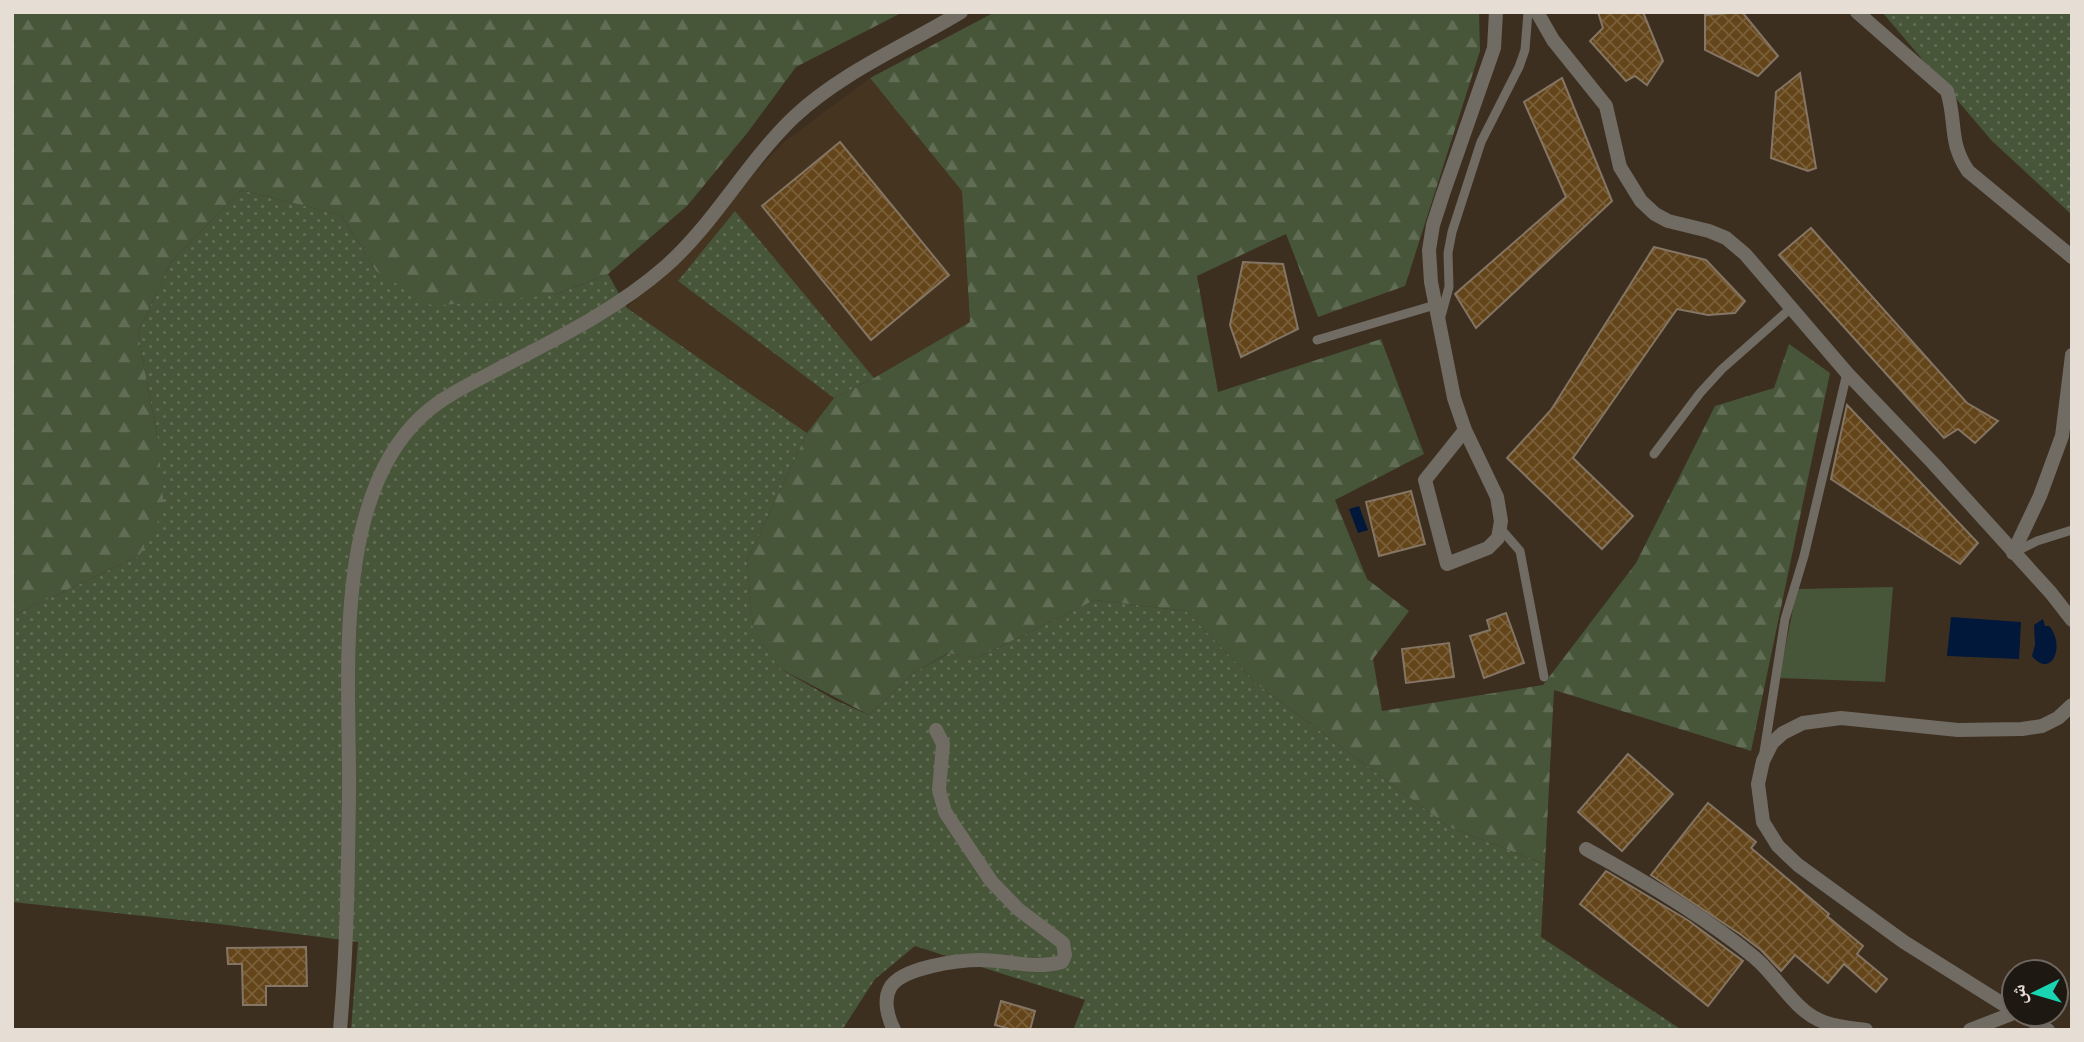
<svg xmlns="http://www.w3.org/2000/svg" width="2084" height="1042" font-family="'Titillium Web','Noto Naskh Arabic',sans-serif">
<defs>
<pattern id="grass-dots" width="8" height="8" patternUnits="userSpaceOnUse" patternTransform="scale(1.75)"><rect width="8" height="8" fill="#475539"/><path d="M2 2h.1M6 6h.1" fill="none" stroke="#626d55" stroke-width="1.8" stroke-linecap="round"/></pattern>
<pattern id="forest-firs" width="22" height="20" patternUnits="userSpaceOnUse" patternTransform="scale(1.75)"><rect width="22" height="20" fill="#475539"/><path d="M5 1l3.5 6h-7zM16 11l3.5 6h-7z" fill="#626d55"/></pattern>
<pattern id="building-cross-hatch" width="8" height="8" patternUnits="userSpaceOnUse" patternTransform="scale(1.75)"><rect width="8" height="8" fill="#64451a"/><path d="M0 0l8 8M0 8l8-8" fill="none" stroke="#7a5f3a"/></pattern>
</defs>
<rect width="100%" height="100%" fill="#3c2f20"/>
<polygon fill="#45341f" points="870,78 963,191 970,322 874,378 834,398 807,433 627,308 784,142"/>
<g fill="url(#grass-dots)">
<polygon points="1882,12 2072,12 2072,215 1992,141"/>
<polygon points="241,190 341,215 376,271 554,295 608,274 627,308 807,433 747,561 753,628 779,668 835,700 869,715 915,672 949,653 977,658 1095,600 1186,611 1258,685 1449,827 1545,864 1541,937 1682,1030 1073,1030 1085,1000 915,946 875,979 842,1030 351,1030 358,942 219,924 12,902 12,616 139,556 158,441 138,333 171,262"/>
<polygon points="735,211 874,378 834,398 678,281"/>
</g>
<g fill="url(#forest-firs)">
<polygon points="12,12 903,12 796,67 748,132 687,206 608,274 554,295 433,306 376,271 341,215 241,190 171,262 138,333 158,441 164,510 139,556 12,616"/>
<polygon points="995,12 1479,12 1480,51 1405,286 1318,317 1286,234 1197,276 1218,392 1381,339 1424,454 1335,500 1367,579 1409,611 1373,659 1382,711 1543,685 1636,563 1715,406 1774,388 1789,344 1830,373 1751,751 1554,690 1545,864 1449,827 1258,685 1186,611 1095,600 977,658 948,653 915,672 869,715 779,668 753,629 747,561 807,433 834,398 874,378 970,322 962,191 870,78"/>
</g>
<polygon fill="#475539" points="1893,587 1885,682 1779,678 1797,589"/>
<g fill="#01183a">
<polygon points="1359,506 1368,530 1358,533 1349,509"/>
<polygon points="1951,617 2021,622 2019,659 1947,656"/>
<path d="M 2043,619 L 2045,626 L 2049,626 C 2066,645 2052,680 2032,656 L 2035,645 L 2034,625 Z"/>
</g>
<g fill="url(#building-cross-hatch)" stroke="#847564" stroke-width="2">
<polygon points="1598,12 1643,12 1663,61 1647,85 1635,76 1626,81 1590,41 1603,28"/>
<polygon points="1742,12 1778,56 1758,76 1705,50 1705,15"/>
<polygon points="1800,73 1816,168 1808,171 1771,158 1776,92"/>
<polygon points="1562,78 1612,201 1476,328 1455,294 1566,197 1524,102"/>
<polygon points="840,142 949,275 871,340 762,206"/>
<polygon points="1811,228 1967,403 1998,421 1975,443 1958,429 1944,438 1779,255"/>
<polygon points="1654,247 1706,260 1745,301 1735,313 1708,315 1677,309 1573,458 1633,516 1602,549 1507,458 1551,410"/>
<polygon points="1243,262 1283,264 1298,329 1241,357 1230,325"/>
<polygon points="1847,405 1978,543 1960,564 1831,479"/>
<polygon points="1411,491 1425,544 1379,556 1366,502"/>
<polygon points="1506,613 1524,663 1484,678 1470,636 1490,630 1487,620"/>
<polygon points="1449,643 1454,677 1406,683 1402,649"/>
<polygon points="1628,754 1673,794 1622,851 1578,812"/>
<polygon points="1708,803 1756,842 1751,848 1829,914 1827,916 1863,946 1857,954 1887,979 1876,992 1844,964 1828,983 1795,955 1781,971 1761,950 1740,934 1651,875"/>
<polygon points="1606,871 1689,921 1743,961 1708,1006 1580,904"/>
<polygon points="306,947 307,986 266,986 266,1005 243,1005 242,964 228,964 227,948"/>
<polygon points="1001,1001 1035,1011 1030,1030 1014,1030 995,1025"/>
</g>
<g fill="none" stroke-linecap="round" stroke-linejoin="round">
<g stroke="#706b63" stroke-width="9">
<polyline points="1441,316 1449,287 1448,253 1452,232 1481,142 1519,67 1525,50 1528,12"/>
<polyline points="1317,340 1435,305"/>
<polyline points="1654,454 1700,393 1722,369 1791,308"/>
<polyline points="1500,528 1520,551 1544,677"/>
<polyline points="2015,552 2037,541 2072,530"/>
<polyline points="1764,752 1785,619 1804,556 1847,373"/>
</g>
<g stroke="#706b63" stroke-width="14">
<polyline points="1537,12 1553,40 1606,106 1620,167 1641,201 1655,214 1668,221 1709,231 1726,238 1745,254 1847,373 1933,463 2051,593 2072,620"/>
<path d="M 1857,12 L 1947,91 C 1957,123 1948,141 1968,171 L 2072,257"/>
<polyline points="1465,430 1425,480 1447,564 1488,548 1498,538 1501,521 1497,497 1465,430 1454,398 1431,282 1429,250 1433,225 1443,194 1494,48 1496,12"/>
<polyline points="2013,553 2040,496 2062,436 2072,355"/>
<path d="M 1586,849 C 1643,880 1704,916 1754,957 C 1776,975 1794,1009 1819,1020 C 1833,1027 1851,1028 1866,1030"/>
<polyline points="2014,1011 1904,942 1798,865 1778,846 1763,822 1758,784 1763,761 1772,743 1783,733 1803,723 1841,718 1958,730 2022,729 2042,726 2058,718 2072,705"/>
<polyline points="2020,1014 2048,1030"/>
<path d="M 894,1030 C 888,1018 883,1000 890,988 C 901,967 960,960 981,960 C 1010,960 1033,970 1062,962 L 1065,955 L 1063,943 L 1018,909 L 991,881 L 945,812 L 939,790 L 943,744 L 936,730"/>
<polyline points="1970,1030 2014,1013"/>
</g>
<path stroke="#706b63" stroke-width="14" d="M 340,1030 C 347,951 348,872 349,792 C 350,679 331,498 423,415 C 446,394 475,382 502,367 C 558,338 617,309 665,267 C 714,224 746,163 794,117 C 842,72 905,46 961,12"/>
</g>
<rect width="2084" height="1042" fill="none" stroke="#e6ded5" stroke-width="28"/>
<g transform="translate(2035 993) rotate(265)"><circle r="33" fill="#1e1812" stroke="#6e6760" stroke-width="2"/>
<path d="M0-5L12 26L0 18L-12 26Z" fill="#1ad5b2"/>
<text y="-10" font-size="19" font-weight="bold" text-anchor="middle" fill="#e6ded5">ش</text>
</g>
</svg>
